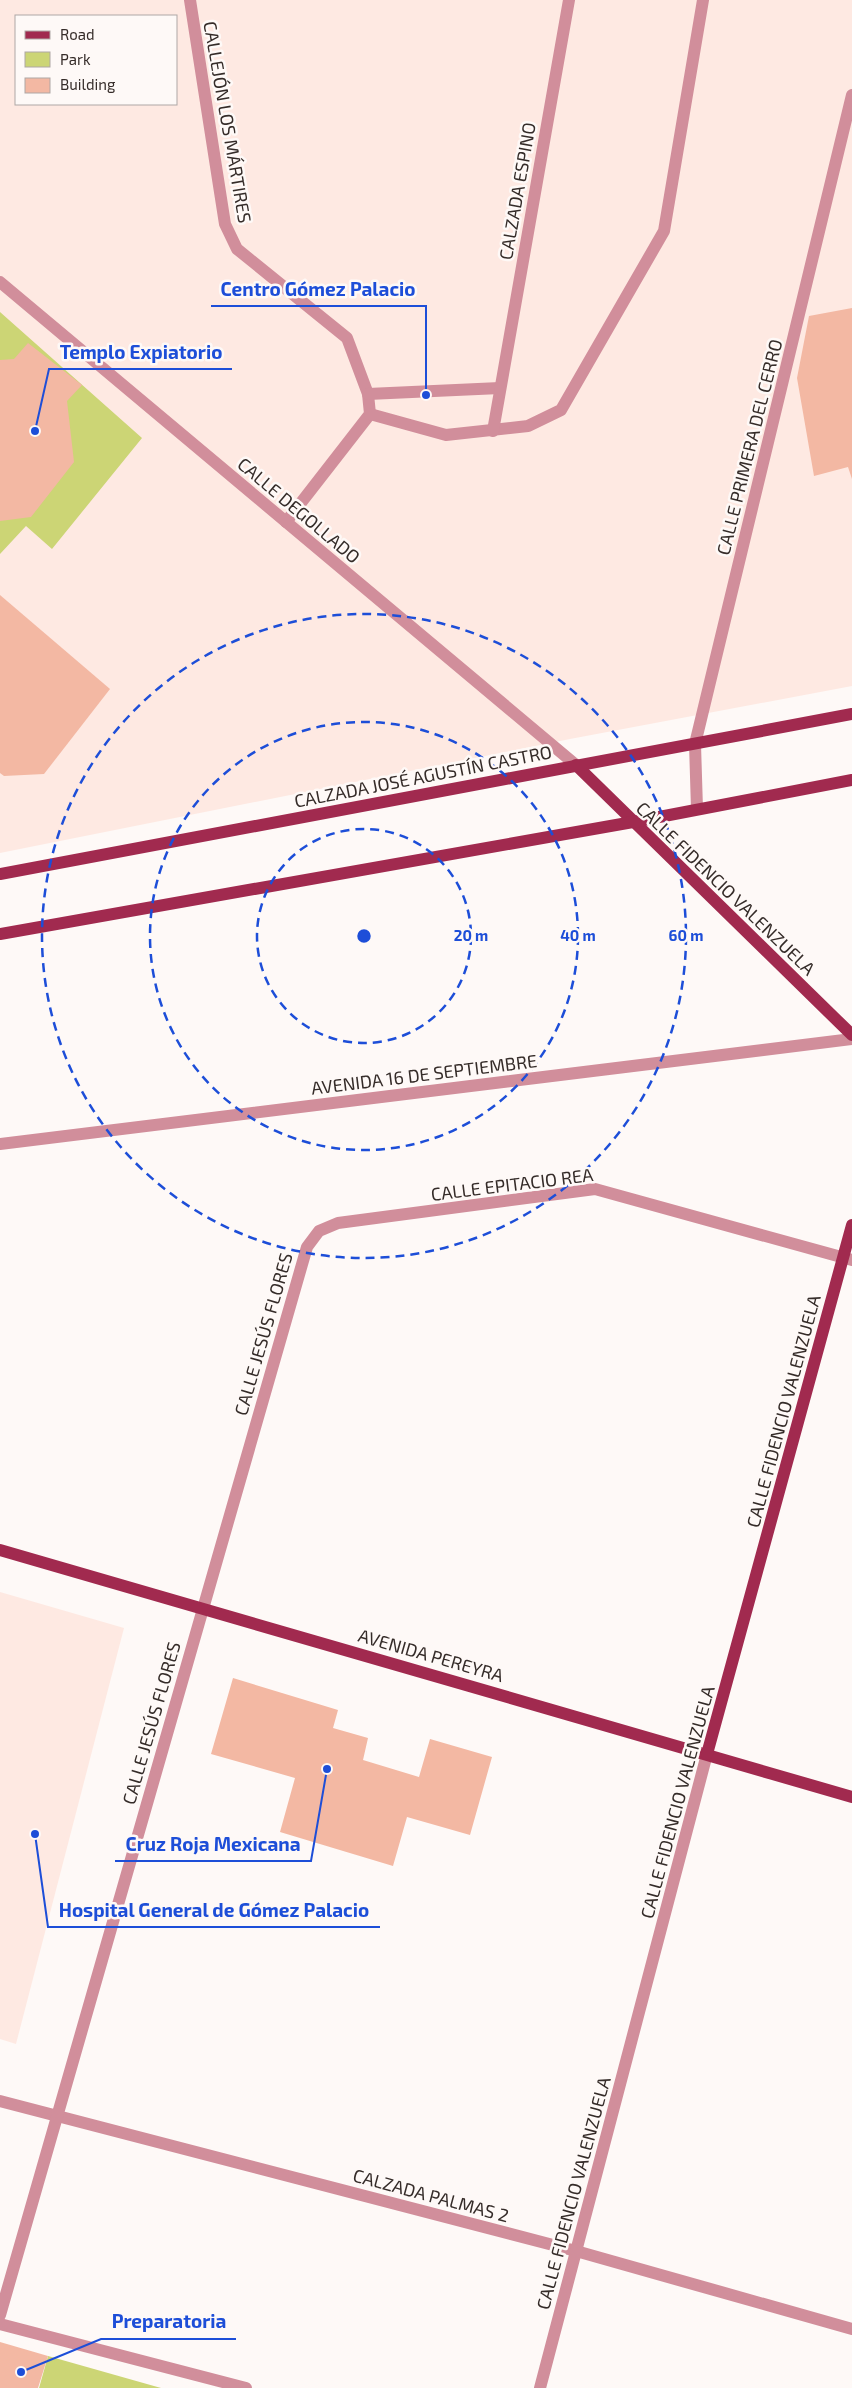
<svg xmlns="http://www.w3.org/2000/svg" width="852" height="2388" font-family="'Exo 2',sans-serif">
<rect width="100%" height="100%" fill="#fef9f7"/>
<g fill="#fee9e2" fill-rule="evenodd">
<path d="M 0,0 L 852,0 L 852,686 L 570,739 L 0,853 ZM 16,16 L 176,16 L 176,104 L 16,104 Z"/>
<polygon points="0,1592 124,1628 16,2044 0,2039"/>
</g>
<g fill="#ccd575">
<polygon points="0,312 142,438 52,549 26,526 0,554"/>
<polygon points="48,2356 161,2388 39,2388"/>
</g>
<g fill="#f3b8a3">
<polygon points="852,308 852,479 848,467 814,476 797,378 809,316"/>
<polygon points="28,343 82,385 67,401 74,462 31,517 0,521 0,360 14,359"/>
<polygon points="0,595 110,689 44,774 4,776 0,773"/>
<polygon points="233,1678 338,1710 333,1728 368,1738 363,1760 419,1777 430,1739 492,1757 470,1835 407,1817 393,1866 280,1832 295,1778 211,1754"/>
<polygon points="0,2342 48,2356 38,2388 0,2388"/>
</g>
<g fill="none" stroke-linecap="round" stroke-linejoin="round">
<g stroke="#d18e9b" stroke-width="12">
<polyline points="190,0 225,224 237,249 347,338 368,394 370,414 286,522"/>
<polyline points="0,282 576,765"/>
<polyline points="368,394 500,388"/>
<polyline points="370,414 446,435 528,426 561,410 664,231 703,0"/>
<polyline points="493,431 569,0"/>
<polyline points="697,809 695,744 852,95"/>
<polyline points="0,1144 852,1039"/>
<polyline points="0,2101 576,2251 852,2329"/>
<polyline points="0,2315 307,1247 319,1231 338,1223 595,1189 852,1260"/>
<polyline points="0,2324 246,2388"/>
<polyline points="540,2388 707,1754"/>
</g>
<g stroke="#a12a4f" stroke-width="12">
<polyline points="576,765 852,1035"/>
<polyline points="0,874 852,714"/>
<polyline points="0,934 633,822 852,780"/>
<polyline points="0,1550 852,1797"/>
<polyline points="707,1754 852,1225"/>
</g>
</g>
<g fill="none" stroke="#1d4ed8" stroke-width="2.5" stroke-dasharray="9 6">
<circle cx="364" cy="936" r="107"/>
<circle cx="364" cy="936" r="214"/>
<circle cx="364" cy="936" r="322"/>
</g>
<g text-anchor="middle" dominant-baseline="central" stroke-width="5" stroke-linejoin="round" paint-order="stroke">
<g font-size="18" fill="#352c29" stroke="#fef9f7">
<text transform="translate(228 122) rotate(80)">CALLEJÓN LOS MÁRTIRES</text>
<text transform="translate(517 191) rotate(-80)">CALZADA ESPINO</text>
<text transform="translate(749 447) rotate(-76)">CALLE PRIMERA DEL CERRO</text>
<text transform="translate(299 510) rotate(40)">CALLE DEGOLLADO</text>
<text transform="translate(423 776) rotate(-11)">CALZADA JOSÉ AGUSTÍN CASTRO</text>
<text transform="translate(726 888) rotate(44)">CALLE FIDENCIO VALENZUELA</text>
<text transform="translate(424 1074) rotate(-7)">AVENIDA 16 DE SEPTIEMBRE</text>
<text transform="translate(512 1184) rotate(-7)">CALLE EPITACIO REA</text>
<text transform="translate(263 1334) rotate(-74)">CALLE JESÚS FLORES</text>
<text transform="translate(783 1411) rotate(-75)">CALLE FIDENCIO VALENZUELA</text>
<text transform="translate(431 1655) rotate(16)">AVENIDA PEREYRA</text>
<text transform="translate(151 1723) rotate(-74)">CALLE JESÚS FLORES</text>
<text transform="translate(677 1802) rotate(-75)">CALLE FIDENCIO VALENZUELA</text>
<text transform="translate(573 2193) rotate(-75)">CALLE FIDENCIO VALENZUELA</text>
<text transform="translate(431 2195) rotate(15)">CALZADA PALMAS 2</text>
</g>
</g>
<circle cx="364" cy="936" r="8" fill="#1d4ed8" stroke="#fef9f7" stroke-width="2.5"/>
<g font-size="15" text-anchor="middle" font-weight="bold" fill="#1d4ed8" stroke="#fef9f7" stroke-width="5" stroke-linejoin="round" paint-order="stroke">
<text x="471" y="941">20 m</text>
<text x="578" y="941">40 m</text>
<text x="686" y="941">60 m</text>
</g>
<path fill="none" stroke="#1d4ed8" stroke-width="2" d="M426 395L426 306H211M35 431L49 369H232M327 1769L311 1861H115M35 1834L48 1927H380M21 2372L101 2339H236"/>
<g fill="#1d4ed8" stroke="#fef9f7" stroke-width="2">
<circle cx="426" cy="395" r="5"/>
<circle cx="35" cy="431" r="5"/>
<circle cx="327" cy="1769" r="5"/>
<circle cx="35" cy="1834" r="5"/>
<circle cx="21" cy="2372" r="5"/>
</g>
<g font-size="19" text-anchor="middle" font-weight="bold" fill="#1d4ed8" stroke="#fef9f7" stroke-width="5" stroke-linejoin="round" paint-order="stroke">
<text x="318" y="296">Centro Gómez Palacio</text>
<text x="141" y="359">Templo Expiatorio</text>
<text x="213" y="1851">Cruz Roja Mexicana</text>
<text x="214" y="1917">Hospital General de Gómez Palacio</text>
<text x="169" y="2328">Preparatoria</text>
</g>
<rect x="15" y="15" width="162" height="90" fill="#fef9f7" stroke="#aea7a5"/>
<rect x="25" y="31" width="25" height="8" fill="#a12a4f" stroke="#aea7a5"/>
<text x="60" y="40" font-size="15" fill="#352c29">Road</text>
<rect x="25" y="52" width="25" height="15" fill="#ccd575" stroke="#aea7a5"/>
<text x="60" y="65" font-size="15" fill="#352c29">Park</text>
<rect x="25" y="78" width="25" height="15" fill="#f3b8a3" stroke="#aea7a5"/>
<text x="60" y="90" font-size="15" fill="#352c29">Building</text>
</svg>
